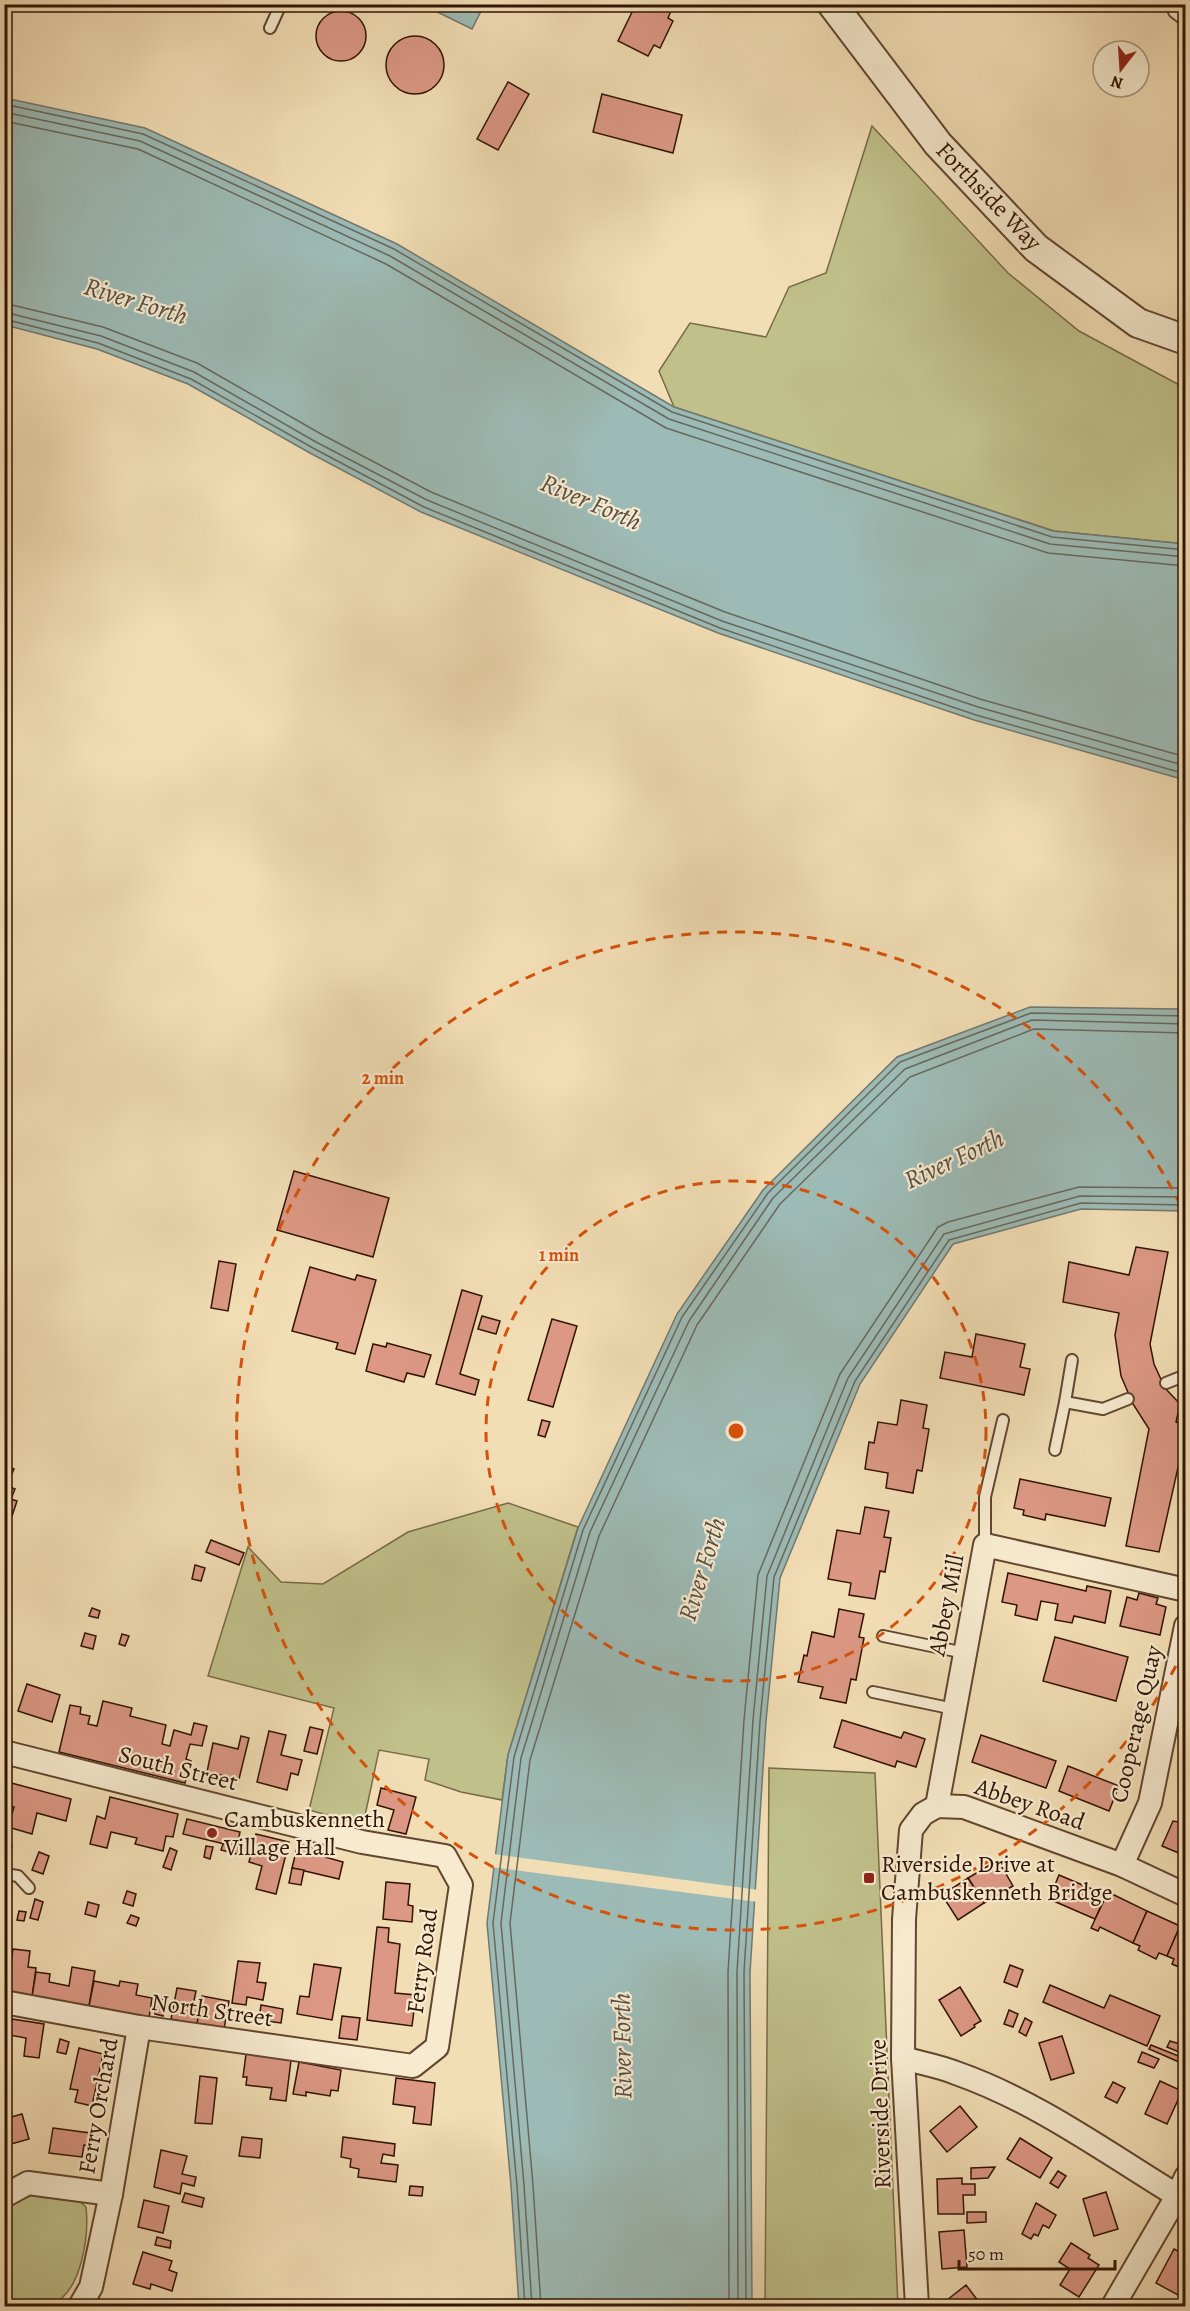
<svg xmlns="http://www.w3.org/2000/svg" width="1190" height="2311" font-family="Alegreya,serif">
<rect width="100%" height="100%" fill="#f2deb5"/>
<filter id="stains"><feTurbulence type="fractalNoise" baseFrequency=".00333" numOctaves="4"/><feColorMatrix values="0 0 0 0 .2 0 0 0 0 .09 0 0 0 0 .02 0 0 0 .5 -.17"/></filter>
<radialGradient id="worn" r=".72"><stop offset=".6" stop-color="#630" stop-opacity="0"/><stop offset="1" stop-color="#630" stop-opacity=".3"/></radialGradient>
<g fill="#c0c08a" stroke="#786a47" stroke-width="1.5">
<polygon points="872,126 1008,273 1079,331 1185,388 1185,544 1054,531 674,407 659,371 690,323 766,337 789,287 826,273"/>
<polygon points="508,1503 578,1527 508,1755 502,1800 461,1792 425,1780 429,1759 379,1750 363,1825 309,1810 334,1708 208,1676 248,1547 281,1582 323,1584 408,1532"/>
<polygon points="769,1768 875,1773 898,2306 765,2306"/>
<path d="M 27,2191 L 76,2198 L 86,2207 C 89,2235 82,2292 52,2304 C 38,2310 19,2305 5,2303 L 4,2204 Z"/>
</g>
<g fill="#9dbbb6" stroke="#72786f" stroke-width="1.5">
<polygon points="423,5 484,4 484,5 472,29"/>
<polygon points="5,98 145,128 397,244 674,407 1053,531 1185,544 1185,780 974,720 718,633 421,512 310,453 188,384 97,349 5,325"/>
<polygon points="1030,1007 1178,1009 1185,1011 1185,1211 1081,1209 953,1244 860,1384 780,1578 766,1721 750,1973 752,2306 519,2306 511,2186 487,1923 508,1755 578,1528 677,1314 763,1190 897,1057"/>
</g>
<polygon fill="#f2deb5" points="493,1854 759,1890 758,1902 491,1867"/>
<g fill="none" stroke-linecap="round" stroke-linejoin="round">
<g stroke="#67685d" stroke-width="1.5">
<polyline points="4,104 143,134 394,249 672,412 1052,537 1186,550"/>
<polyline points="4,112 140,141 390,256 669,419 1050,544 1186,557"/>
<polyline points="4,121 138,149 386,264 666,428 1048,553 1186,566"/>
<polyline points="4,303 103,327 197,363 321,434 431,492 725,612 980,699 1186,757"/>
<polyline points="4,312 101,336 194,372 316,442 427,500 722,621 978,707 1186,766"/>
<polyline points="4,319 98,343 191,379 313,448 424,507 720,628 976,715 1186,774"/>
<polyline points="525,2306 517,2186 493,1923 514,1757 583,1530 682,1317 768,1193 900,1062 1031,1013 1186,1016"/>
<polyline points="532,2306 524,2185 501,1923 521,1758 590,1532 689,1321 773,1198 905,1069 1032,1020 1186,1024"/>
<polyline points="541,2306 533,2185 510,1923 530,1760 599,1536 697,1325 780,1204 910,1077 1034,1029 1186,1033"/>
<polyline points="729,2306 728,1972 744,1720 758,1575 840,1374 938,1227 948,1222 1079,1187 1186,1188"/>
<polyline points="738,2306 737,1972 753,1720 767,1576 848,1378 944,1234 1080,1196 1186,1197"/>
<polyline points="746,2306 744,1972 760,1721 774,1577 855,1381 949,1240 1081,1203 1186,1205"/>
</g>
</g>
<g fill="#dc9884" stroke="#311404" stroke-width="1.5">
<polygon points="636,4 674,4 668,18 673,21 660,48 654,45 648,56 618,41"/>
<circle cx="341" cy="36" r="25"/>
<circle cx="415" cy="65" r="29"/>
<polygon points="508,82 529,94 498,150 477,139"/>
<polygon points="602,94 682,115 673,153 593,132"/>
<polygon points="294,1171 389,1198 373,1257 277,1230"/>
<polygon points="1136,1247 1168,1252 1150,1344 1154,1364 1165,1388 1180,1404 1176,1422 1181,1424 1179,1430 1186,1432 1159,1552 1126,1546 1149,1429 1133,1404 1121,1376 1115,1335 1119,1313 1063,1302 1069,1262 1129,1275"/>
<polygon points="219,1261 236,1264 228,1311 211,1308"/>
<polygon points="310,1267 355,1280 357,1275 376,1280 355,1354 336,1349 338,1343 292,1331"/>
<polygon points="462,1290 482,1296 460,1374 479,1380 475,1395 436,1384"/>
<polygon points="482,1316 500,1321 496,1334 478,1329"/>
<polygon points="552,1319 577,1326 553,1407 528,1400"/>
<polygon points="976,1334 1025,1344 1020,1367 1030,1369 1024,1395 940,1378 945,1352 972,1357"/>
<polygon points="387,1343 431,1355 424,1377 407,1373 404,1382 366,1371 373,1344 386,1347"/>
<polygon points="901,1400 927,1405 923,1428 929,1429 922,1471 917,1470 913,1493 886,1488 888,1473 865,1469 869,1442 874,1443 878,1422 897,1425"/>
<polygon points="542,1420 550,1422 545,1437 538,1435"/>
<polygon points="4,1465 14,1469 7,1486 15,1489 11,1499 17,1501 12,1516 4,1513"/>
<polygon points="1020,1479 1111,1498 1105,1526 1046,1514 1045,1520 1023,1515 1024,1510 1014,1508"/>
<polygon points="865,1507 889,1511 884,1537 891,1538 885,1572 880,1571 875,1599 849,1595 851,1583 828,1579 837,1530 860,1534"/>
<polygon points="211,1540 244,1553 239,1565 206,1552"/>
<polygon points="195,1565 205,1568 201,1581 192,1579"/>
<polygon points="1008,1573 1086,1591 1087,1586 1111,1591 1105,1623 1074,1616 1072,1623 1055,1620 1058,1604 1041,1601 1037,1620 1015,1615 1017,1605 1002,1602"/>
<polygon points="1139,1593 1158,1598 1156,1604 1166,1607 1160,1635 1120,1626 1127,1597 1137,1600"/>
<polygon points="92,1608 100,1611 98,1618 89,1616"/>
<polygon points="839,1609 864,1614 859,1637 864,1638 856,1680 851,1679 846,1703 820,1698 823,1687 798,1682 804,1655 807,1656 812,1632 834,1637"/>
<polygon points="85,1633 96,1636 93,1649 81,1646"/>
<polygon points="122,1634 129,1636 125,1646 119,1644"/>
<polygon points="1055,1637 1128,1657 1116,1701 1043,1681"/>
<polygon points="4,1674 11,1676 5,1695 10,1697 5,1714"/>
<polygon points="27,1684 60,1695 52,1722 18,1711"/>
<polygon points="103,1701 132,1708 130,1716 166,1725 162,1744 170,1746 174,1730 191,1735 194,1723 207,1726 202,1746 190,1744 186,1759 191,1761 185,1783 59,1752 70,1705 81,1707 80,1714 90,1716 88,1724 97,1726"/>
<polygon points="842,1720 901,1738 904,1732 925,1739 916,1767 897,1761 895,1767 834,1747"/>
<polygon points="310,1727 323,1730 317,1754 304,1751"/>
<polygon points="269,1731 286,1735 281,1755 302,1760 298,1775 291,1773 287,1790 257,1782"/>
<polygon points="981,1735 1056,1761 1046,1788 972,1762"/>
<polygon points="241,1736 249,1738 239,1779 207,1772 213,1743 238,1749"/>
<polygon points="1068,1766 1119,1786 1109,1811 1059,1791"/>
<polygon points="4,1781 71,1799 66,1821 37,1813 32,1834 8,1827 14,1807 6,1805 4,1810"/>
<polygon points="381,1788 416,1797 406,1834 388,1830 394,1810 377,1805"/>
<polygon points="110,1797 178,1814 173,1837 166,1836 163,1851 135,1844 137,1838 111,1832 107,1848 90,1844 97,1816 105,1819"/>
<polygon points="1186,1805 1186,1856 1162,1846 1173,1821 1178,1822"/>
<polygon points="187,1819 240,1832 237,1847 183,1834"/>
<polygon points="256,1834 289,1842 276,1894 256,1889 262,1866 249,1862"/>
<polygon points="4,1844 12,1846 5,1865 4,1865"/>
<polygon points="223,1844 243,1848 241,1855 221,1850"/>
<polygon points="298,1844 327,1851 325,1857 343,1862 339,1879 292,1868"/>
<polygon points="206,1846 213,1847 210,1859 204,1857"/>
<polygon points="170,1848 177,1851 171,1870 163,1867"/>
<polygon points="39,1852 49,1856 43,1874 32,1870"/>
<polygon points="998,1860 1013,1886 984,1903 968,1878"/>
<polygon points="292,1868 304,1870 301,1885 289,1883"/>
<polygon points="1059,1875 1106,1895 1095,1919 1049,1899"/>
<polygon points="968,1878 984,1903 958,1920 942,1895"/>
<polygon points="386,1882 410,1884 408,1905 413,1906 412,1922 383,1919"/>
<polygon points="127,1891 136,1894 133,1906 123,1903"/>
<polygon points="1108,1892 1147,1911 1133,1943 1100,1927 1098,1931 1091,1928"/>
<polygon points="35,1899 43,1902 38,1920 30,1918"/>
<polygon points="88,1902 99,1905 96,1917 85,1914"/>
<polygon points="19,1911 26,1912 24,1921 17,1920"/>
<polygon points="1147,1911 1180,1926 1167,1956 1159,1953 1156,1959 1138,1950 1140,1946 1133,1943"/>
<polygon points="131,1915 139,1918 136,1926 127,1923"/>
<polygon points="1180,1926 1186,1928 1186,1970 1172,1964 1174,1959 1167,1956"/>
<polygon points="377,1927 389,1928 388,1942 400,1944 395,1993 416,1995 412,2026 367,2020"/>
<polygon points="13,1949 30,1951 28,1967 36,1968 32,1997 4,1993 5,1963 11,1964"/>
<polygon points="238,1961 260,1963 257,1982 266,1983 263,2000 247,1997 246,2005 232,2003"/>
<polygon points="314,1964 341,1968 332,2020 297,2014 300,1996 309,1997"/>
<polygon points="1010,1965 1023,1970 1017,1987 1004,1982"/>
<polygon points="72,1967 95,1971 89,2006 32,1997 36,1972 50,1974 49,1982 69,1986"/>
<polygon points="94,1981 119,1986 120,1981 138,1984 136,1995 152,1998 149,2018 89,2006"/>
<polygon points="1050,1985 1104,2008 1110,1995 1160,2016 1147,2046 1043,2002"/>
<polygon points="960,1987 981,2021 974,2025 975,2027 961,2036 939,2000"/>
<polygon points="177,1988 196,1991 193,2005 200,2006 197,2024 171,2019"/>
<polygon points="202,1996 229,2001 224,2029 197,2024"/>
<polygon points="157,1998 166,2000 163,2016 155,2014"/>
<polygon points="261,2005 283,2009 281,2023 259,2020"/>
<polygon points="1009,2010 1018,2014 1013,2027 1004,2024"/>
<polygon points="342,2016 360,2018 357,2040 339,2038"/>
<polygon points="1025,2018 1032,2022 1026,2036 1019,2032"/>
<polygon points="12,2019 44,2024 39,2058 24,2056 26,2038 9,2035"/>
<polygon points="1062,2036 1074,2073 1051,2080 1039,2043"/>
<polygon points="60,2039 69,2042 66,2054 57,2052"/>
<polygon points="1170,2041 1186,2046 1184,2054 1167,2047"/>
<polygon points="1151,2045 1186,2059 1186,2065 1149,2049"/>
<polygon points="79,2048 103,2054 92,2106 75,2102 78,2090 70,2089"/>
<polygon points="1142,2052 1159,2059 1154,2068 1138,2062"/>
<polygon points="246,2054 291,2060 286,2101 270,2099 272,2088 246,2085 247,2077 243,2077"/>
<polygon points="299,2062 341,2070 338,2091 331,2090 330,2096 306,2092 306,2096 293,2094"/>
<polygon points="200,2076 217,2078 212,2124 195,2123"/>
<polygon points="396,2078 435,2083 431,2125 413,2123 415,2107 393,2104"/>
<polygon points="1160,2081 1182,2091 1167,2124 1145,2114"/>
<polygon points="1113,2082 1125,2088 1117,2103 1105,2097"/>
<polygon points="960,2106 977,2127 947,2152 930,2131"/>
<polygon points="22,2114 29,2139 4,2146 4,2119"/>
<polygon points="53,2128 90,2133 88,2146 84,2145 82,2157 49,2153"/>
<polygon points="242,2137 262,2139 260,2158 239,2156"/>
<polygon points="343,2137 395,2144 394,2156 383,2154 381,2163 398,2165 396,2182 358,2177 359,2169 350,2167 351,2159 341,2157"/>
<polygon points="1020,2138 1052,2158 1040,2178 1007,2159"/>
<polygon points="161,2150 187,2156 182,2174 196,2177 194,2186 182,2183 180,2194 154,2187"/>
<polygon points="995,2167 988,2178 971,2179 971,2168"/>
<polygon points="1058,2171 1066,2176 1058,2188 1050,2183"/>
<polygon points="962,2178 962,2184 975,2184 975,2195 963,2195 964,2214 938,2214 937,2179"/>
<polygon points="410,2186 423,2187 422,2196 409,2195"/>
<polygon points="1106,2192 1118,2229 1094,2236 1083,2199"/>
<polygon points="185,2193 204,2198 202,2207 182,2202"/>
<polygon points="144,2200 169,2206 163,2233 138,2227"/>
<polygon points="1036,2203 1056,2215 1049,2228 1043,2225 1038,2236 1034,2234 1031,2239 1022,2234"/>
<polygon points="967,2212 986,2212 986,2222 967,2223"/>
<polygon points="964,2230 967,2267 942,2269 939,2232"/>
<polygon points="157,2237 171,2241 170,2248 155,2245"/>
<polygon points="1071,2243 1090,2255 1088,2258 1099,2265 1079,2297 1060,2285 1070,2269 1059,2262"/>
<polygon points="1174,2249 1186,2255 1186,2282 1178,2295 1156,2283"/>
<polygon points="143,2252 172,2261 169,2270 177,2273 172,2291 151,2284 150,2289 133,2284"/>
<polygon points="966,2285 982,2306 952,2306 947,2300"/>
</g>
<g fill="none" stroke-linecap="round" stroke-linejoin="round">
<defs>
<g id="service">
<polyline points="1173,4 1174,12 1186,21"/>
<polyline points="270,28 281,4"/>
<polyline points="1072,1360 1065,1402 1103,1409 1128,1399"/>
<polyline points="1166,1383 1186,1375"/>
<polyline points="1055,1450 1065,1402"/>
<polyline points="985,1545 985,1497 1003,1420"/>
<polyline points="883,1636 965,1653"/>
<polyline points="873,1692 954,1709"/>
<polyline points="4,1874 18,1876 29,1888"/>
</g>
<g id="minor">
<polyline points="4,1752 362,1842 445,1856 461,1885 437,2047 413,2066 139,2027 4,2002"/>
<polyline points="937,1806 985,1545 1186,1590"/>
<polyline points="1122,1865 1150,1803 1186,1626"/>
<path d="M 903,2058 C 920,2063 939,2066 956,2073 C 1039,2102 1111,2156 1186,2201"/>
<polyline points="4,2196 28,2183 111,2194"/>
<polyline points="80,2306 91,2287 111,2194 139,2027"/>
<polyline points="917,2306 903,2058 904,1919 911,1830 923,1814 937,1806 964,1807 1122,1865 1186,1895"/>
<polyline points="1113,2306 1177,2196 1186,2177"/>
</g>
<polyline id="tertiary" points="832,4 938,144 1036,248 1138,323 1186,340"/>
</defs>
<use href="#service" stroke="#614630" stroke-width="14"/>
<use href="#minor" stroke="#614630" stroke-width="26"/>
<use href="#tertiary" stroke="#614630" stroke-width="32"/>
<use href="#service" stroke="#f7eacf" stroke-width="10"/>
<use href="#minor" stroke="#f7eacf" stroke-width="22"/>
<use href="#tertiary" stroke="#f7eacf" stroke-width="28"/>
</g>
<g fill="none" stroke="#d6520b" stroke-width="3" stroke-dasharray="10 8">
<circle cx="736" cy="1431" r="250"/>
<path d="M1184 1650A499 499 0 1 1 1184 1212"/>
</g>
<g fill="#8f2418" stroke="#f7eacf" stroke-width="2">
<circle cx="212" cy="1833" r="6"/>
<rect x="863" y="1872" width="12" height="12" rx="3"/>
</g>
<g text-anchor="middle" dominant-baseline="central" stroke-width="4.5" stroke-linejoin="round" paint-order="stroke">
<g font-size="24" fill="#311404" stroke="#f7eacf">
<text transform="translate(989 196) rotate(46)">Forthside Way</text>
<text transform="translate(946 1605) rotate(-79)">Abbey Mill</text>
<text transform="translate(1136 1724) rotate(-77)">Cooperage Quay</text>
<text transform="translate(178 1768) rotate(14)">South Street</text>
<text transform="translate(1030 1804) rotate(19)">Abbey Road</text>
<text transform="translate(422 1961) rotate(-82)">Ferry Road</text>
<text transform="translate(212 2010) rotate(8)">North Street</text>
<text transform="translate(98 2106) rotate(-80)">Ferry Orchard</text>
<text transform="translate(880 2114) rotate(-92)">Riverside Drive</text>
</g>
<g font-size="24" fill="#311404" stroke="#f7eacf" text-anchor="start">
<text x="224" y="1819">Cambuskenneth<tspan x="224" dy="28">Village Hall</tspan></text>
<text x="881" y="1864">Riverside Drive at<tspan x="881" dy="28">Cambuskenneth Bridge</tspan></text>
</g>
<g font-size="26" font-style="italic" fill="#574e42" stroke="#f7eacf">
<text transform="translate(136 301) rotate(17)">River Forth</text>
<text transform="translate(591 502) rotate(23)">River Forth</text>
<text transform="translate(954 1159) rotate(-25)">River Forth</text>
<text transform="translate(702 1569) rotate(-73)">River Forth</text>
<text transform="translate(622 2046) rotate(-91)">River Forth</text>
</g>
</g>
<circle cx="736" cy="1431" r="9" fill="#d6520b" stroke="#f7eacf" stroke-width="3"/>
<g font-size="18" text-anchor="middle" font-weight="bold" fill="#d6520b" stroke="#f7eacf" stroke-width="4.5" stroke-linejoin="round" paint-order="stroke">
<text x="383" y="1084">2 min</text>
<text x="559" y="1261">1 min</text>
</g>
<rect width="1190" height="2311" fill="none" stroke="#f2deb5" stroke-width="24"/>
<rect x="6" y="6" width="1178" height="2299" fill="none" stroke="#311404" stroke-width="3"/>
<rect x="12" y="12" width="1166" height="2287" fill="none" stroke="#311404" stroke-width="1.5"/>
<g transform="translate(1121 69) rotate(197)"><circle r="28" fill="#f7eacf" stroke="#a8947e" stroke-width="1.5"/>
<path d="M0-4.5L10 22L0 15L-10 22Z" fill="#8f2418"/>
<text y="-9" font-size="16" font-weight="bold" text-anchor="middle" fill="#311404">N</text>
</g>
<path d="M959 2260v9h156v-9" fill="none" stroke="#311404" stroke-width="3"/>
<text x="968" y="2260" font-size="18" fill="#311404" stroke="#f7eacf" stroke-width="4.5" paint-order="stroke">50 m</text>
<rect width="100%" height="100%" filter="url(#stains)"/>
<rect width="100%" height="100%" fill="url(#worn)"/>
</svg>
